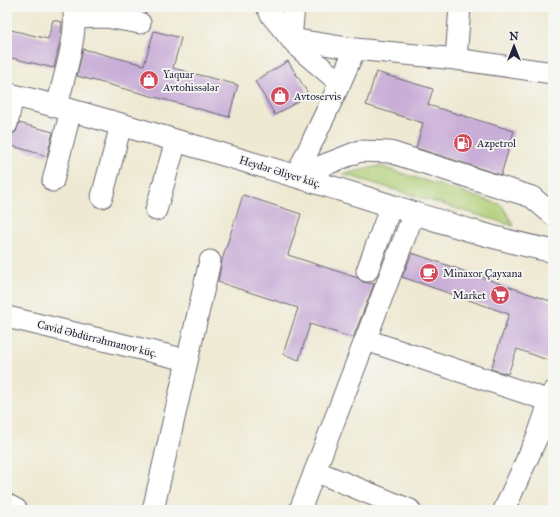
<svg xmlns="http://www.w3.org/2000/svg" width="560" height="517" font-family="'IM FELL Great Primer',serif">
<rect width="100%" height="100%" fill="#f6f6f2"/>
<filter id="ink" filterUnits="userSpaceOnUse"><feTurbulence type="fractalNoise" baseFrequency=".025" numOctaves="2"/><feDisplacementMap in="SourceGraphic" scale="8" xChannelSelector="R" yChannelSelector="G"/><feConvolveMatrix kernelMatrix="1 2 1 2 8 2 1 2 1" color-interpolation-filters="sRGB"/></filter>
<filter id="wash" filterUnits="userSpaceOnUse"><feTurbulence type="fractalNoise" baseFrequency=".012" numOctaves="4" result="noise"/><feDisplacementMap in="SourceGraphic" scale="16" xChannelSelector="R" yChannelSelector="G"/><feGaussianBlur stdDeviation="0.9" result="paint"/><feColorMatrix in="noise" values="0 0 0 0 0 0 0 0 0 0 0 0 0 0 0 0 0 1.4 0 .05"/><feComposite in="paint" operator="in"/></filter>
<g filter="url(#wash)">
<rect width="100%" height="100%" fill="#eee9d2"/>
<polygon fill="#b0ce75" stroke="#697858" points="379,166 502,205 514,226 343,174"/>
<g id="blocks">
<g fill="#c9aed7">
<polygon points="53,20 62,22 60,41 54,68 7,57 7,29 48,39"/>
<polygon points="154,31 181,38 173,68 238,85 229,117 77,76 83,49 144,65"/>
<polygon points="288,61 309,95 275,115 255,81"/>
<polygon points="376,72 433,89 428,105 514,131 501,175 416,148 423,123 366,105"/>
<polygon points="19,123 53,132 47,156 9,145 12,135 16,132"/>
<polygon points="243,195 301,214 288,255 358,278 363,282 374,284 353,338 310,324 299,360 283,354 298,308 218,282 222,260"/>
<polygon points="412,253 553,302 553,362 517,349 508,374 491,369 509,314 402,277"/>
</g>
</g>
</g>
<g filter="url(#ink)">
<use href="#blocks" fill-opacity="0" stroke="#696870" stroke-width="1"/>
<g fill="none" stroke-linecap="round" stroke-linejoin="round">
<defs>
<g id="minor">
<polyline points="267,7 272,16 291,39 355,49 456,59 553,73"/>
<polyline points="294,7 291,39 300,49 340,83 296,176"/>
<polyline points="75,18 106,17 140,23"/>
<polyline points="456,59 460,7"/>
<polyline points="340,83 355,49"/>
<path d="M 57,106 C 63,80 79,32 73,7"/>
<polyline points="7,124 13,95"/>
<polyline points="296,176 360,151 390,152 532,197 553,215"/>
<polyline points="53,181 71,110"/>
<polyline points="102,197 121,125"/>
<polyline points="156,210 176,141"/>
<polyline points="367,271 391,206"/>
<polyline points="7,317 187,360"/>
<polyline points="366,340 550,401"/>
<polyline points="315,471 410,510"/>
<polyline points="153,510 210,261"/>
<polyline points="300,510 414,213"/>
<polyline points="504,510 538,435 553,392"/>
</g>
<path id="major" d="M 7,94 C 54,104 100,119 147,132 C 221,154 296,176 370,199 C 430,218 491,239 553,251"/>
<polyline id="highway" points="7,505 16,510"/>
</defs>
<use href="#minor" stroke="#696870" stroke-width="23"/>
<use href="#major" stroke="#696870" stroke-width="24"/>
<use href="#highway" stroke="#696870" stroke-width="24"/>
<use href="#minor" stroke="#fff" stroke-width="21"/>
<use href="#major" stroke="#fff" stroke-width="22"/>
<use href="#highway" stroke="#fff" stroke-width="22"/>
</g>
</g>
<defs>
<symbol id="shop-disc" viewBox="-11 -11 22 22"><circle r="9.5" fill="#d1495b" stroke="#f6f6f2"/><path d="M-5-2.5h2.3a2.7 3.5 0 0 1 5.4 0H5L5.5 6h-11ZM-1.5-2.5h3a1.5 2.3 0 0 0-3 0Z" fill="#fff"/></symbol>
<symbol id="fuel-disc" viewBox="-11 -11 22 22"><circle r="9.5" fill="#d1495b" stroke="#f6f6f2"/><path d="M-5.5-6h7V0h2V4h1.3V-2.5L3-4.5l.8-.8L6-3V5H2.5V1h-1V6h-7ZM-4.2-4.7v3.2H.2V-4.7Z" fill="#fff"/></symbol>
<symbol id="cafe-disc" viewBox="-11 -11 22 22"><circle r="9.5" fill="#d1495b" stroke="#f6f6f2"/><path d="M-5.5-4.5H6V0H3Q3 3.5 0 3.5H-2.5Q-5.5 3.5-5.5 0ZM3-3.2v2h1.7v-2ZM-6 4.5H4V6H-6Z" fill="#fff"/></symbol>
<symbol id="supermarket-disc" viewBox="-11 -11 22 22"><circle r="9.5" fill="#d1495b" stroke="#f6f6f2"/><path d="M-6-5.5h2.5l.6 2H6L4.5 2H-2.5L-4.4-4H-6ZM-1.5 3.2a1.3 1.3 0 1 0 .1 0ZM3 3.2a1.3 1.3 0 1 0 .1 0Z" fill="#fff"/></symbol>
</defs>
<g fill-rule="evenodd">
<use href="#shop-disc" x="138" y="69" width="22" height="22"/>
<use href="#shop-disc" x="269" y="85" width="22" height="22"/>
<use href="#fuel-disc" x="452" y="132" width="22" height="22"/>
<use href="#cafe-disc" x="418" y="262" width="22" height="22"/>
<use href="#supermarket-disc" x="489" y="284" width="22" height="22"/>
</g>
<g text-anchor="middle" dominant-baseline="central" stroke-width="3.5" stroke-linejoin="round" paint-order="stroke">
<g font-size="11" fill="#22223b" stroke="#f6f6f2" text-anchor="start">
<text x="163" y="74">Yaquar<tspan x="163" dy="13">Avtohissələr</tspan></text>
<text x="294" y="96">Avtoservis</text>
<text x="477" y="143">Azpetrol</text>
<text x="443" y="273">Minaxor Çayxana</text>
<text x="486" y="295" text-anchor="end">Market</text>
</g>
<g font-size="11" fill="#22223b" stroke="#f6f6f2">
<text transform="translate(280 172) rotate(17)">Heydər Əliyev küç.</text>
<text transform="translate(97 339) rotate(14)">Cavid Əbdürrəhmanov küç.</text>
</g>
</g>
<rect width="560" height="517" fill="none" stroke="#f6f6f2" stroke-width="24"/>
<g transform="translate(514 46)" stroke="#f6f6f2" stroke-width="3" paint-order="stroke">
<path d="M0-3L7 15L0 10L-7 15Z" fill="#22223b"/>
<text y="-6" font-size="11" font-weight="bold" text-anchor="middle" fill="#22223b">N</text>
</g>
</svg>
